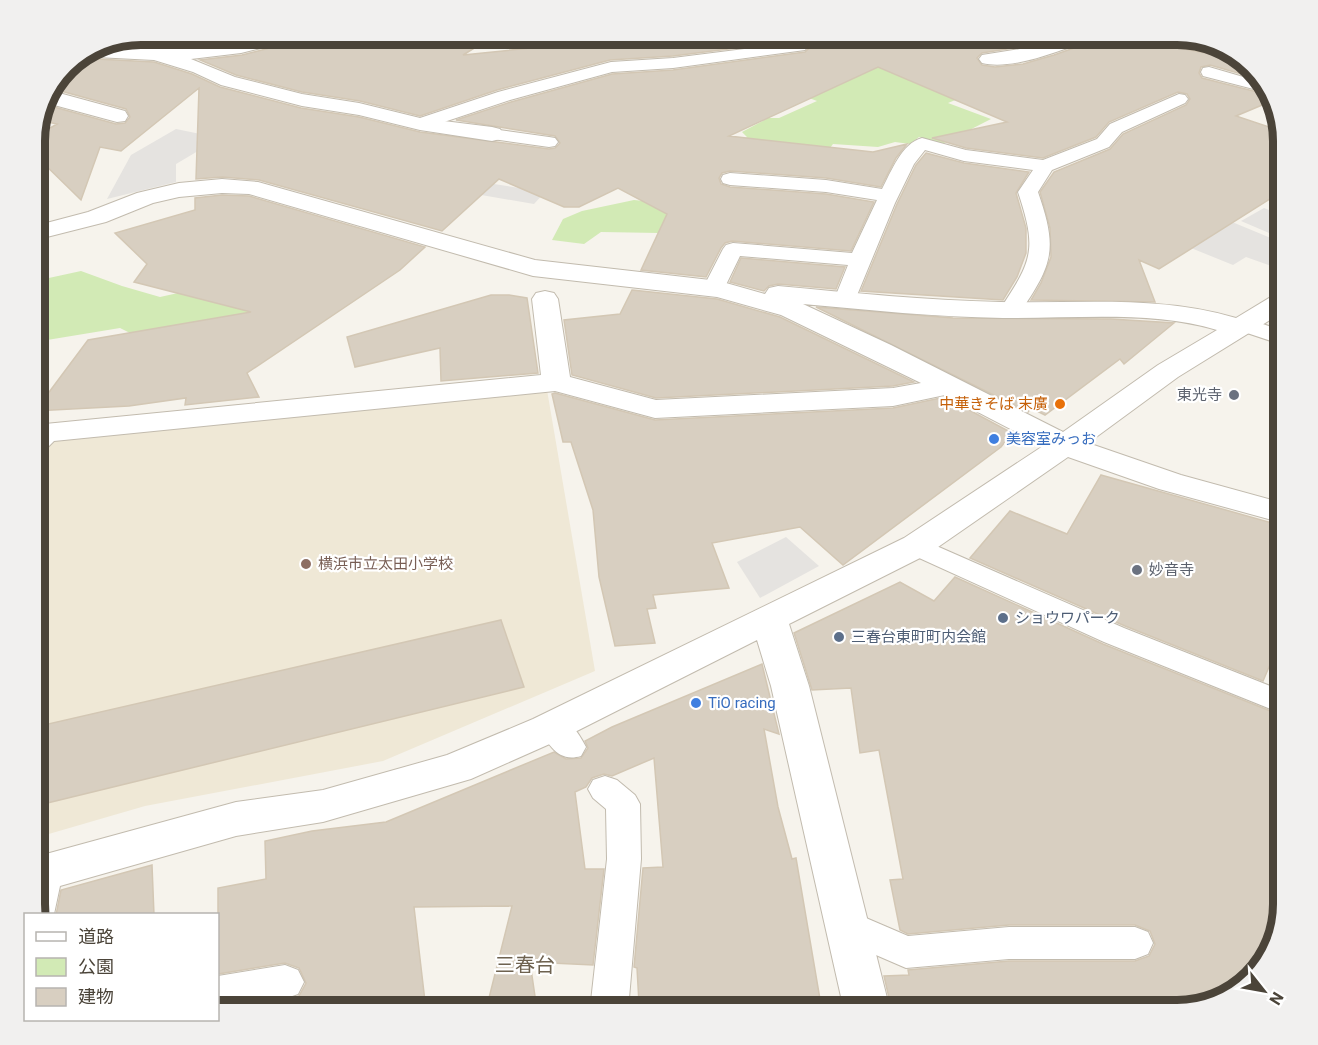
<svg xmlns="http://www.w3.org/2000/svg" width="1318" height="1045" font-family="Roboto,'Noto Sans JP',sans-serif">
<rect width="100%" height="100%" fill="#f6f3ec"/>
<polygon fill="#efe8d6" points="547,390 595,671 383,761 145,806 35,838 35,458 56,440"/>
<g fill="#d2eab5">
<polygon points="887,58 970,94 948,103 991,119 942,144 919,137 910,144 895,142 878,147 833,144 827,152 739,143 747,137 742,132 768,118 779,118 817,101 796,93"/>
<polygon points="634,200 672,204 659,233 601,232 584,244 552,240 563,219 582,211"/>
<polygon points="81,271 122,286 160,297 269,273 270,316 134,335 120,328 35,342 35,281"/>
</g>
<g fill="#e5e3e0">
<polygon points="176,129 220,138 176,164 176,182 107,199 131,155"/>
<polygon points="475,181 545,192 534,204 464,192"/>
<polygon points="1150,188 1283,243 1283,270 1246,257 1233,265 1144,229"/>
<polygon points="1264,208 1283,216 1283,239 1241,221"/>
<polygon points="786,537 819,566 760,598 737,562"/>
</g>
<g fill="#d8cfc1" stroke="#d3c7b4" stroke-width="1.5">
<polygon points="141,34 261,34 194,45 116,44"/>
<polygon points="301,34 497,34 463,55 560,45 587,47 634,43 642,41 646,37 667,34 1062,34 1020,47 982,53 977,58 982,65 995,67 1023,64 1054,55 1094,41 1098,34 1140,34 1145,41 1205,53 1215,49 1247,61 1262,80 1210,65 1201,67 1199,73 1202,78 1273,96 1274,100 1236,116 1281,131 1284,190 1159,269 1139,260 1155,302 1031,300 1041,283 1051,257 1050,228 1040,192 1054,172 1110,149 1123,134 1186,105 1190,99 1187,94 1178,92 1109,122 1096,137 1043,158 966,148 932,138 1007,122 878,67 729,136 873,152 907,144 896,158 881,187 826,178 730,171 722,173 719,178 721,184 730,187 826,194 874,202 851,251 732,241 725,243 721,248 706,277 641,270 667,214 618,188 579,207 564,207 499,179 442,231 259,180 222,177 196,179 199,88 121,151 100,147 81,200 35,155 35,137 57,124 38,120 43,104 116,124 125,123 130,117 126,109 50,88 70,61 86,55 96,59 154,62 192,74 220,87 301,108 359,117 420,132 549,149 555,148 560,143 555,136 456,120 511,102 612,74 673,70 805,52 809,48 807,43 799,40 673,56 610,60 497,90 420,116 360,101 302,92 236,75 200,60 242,55 297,41"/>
<polygon points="926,153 964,163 1029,172 1016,193 1026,228 1026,253 1017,277 1003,300 861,291 897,204 916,165"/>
<polygon points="222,195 249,196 425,247 400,270 247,373 259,397 185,405 186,398 129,406 35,411 88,340 251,312 134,282 147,264 115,233 195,210 195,198"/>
<polygon points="741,258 845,267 836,289 778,284 769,286 764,291 730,282"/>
<polygon points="632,290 717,299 780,317 914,382 893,386 656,398 572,375 564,320 620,314"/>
<polygon points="491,295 509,295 527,298 538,373 441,381 440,348 355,367 347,337"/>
<polygon points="816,307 953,318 1111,319 1174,323 1124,364 1120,359 1045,415 1031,408 1028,412"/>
<polygon points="555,393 655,420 893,408 945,397 1012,433 1001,447 843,565 800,527 712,543 729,588 653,595 656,608 647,609 655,643 615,646 599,577 593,510 571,442 563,442 552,394"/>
<polygon points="1101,475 1283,526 1283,634 1263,681 1125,626 970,558 1010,511 1067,534"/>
<polygon points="955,577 1103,644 1283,716 1283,905 1257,974 1224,1000 1178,1011 892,1011 884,976 909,975 908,970 1009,961 1135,961 1149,956 1155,944 1150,931 1135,925 1009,925 908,934 900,930 890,880 903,879 879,750 860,753 851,688 812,690 794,633 900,582 934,601"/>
<polygon points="501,620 524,687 35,806 35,727"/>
<polygon points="762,664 779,734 764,729 778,807 792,859 796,858 822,1011 739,1011 740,1002 639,1003 637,968 634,967 643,868 663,867 654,758 612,776 604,774 592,778 586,787 575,792 585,869 604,869 593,965 530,962 537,1010 486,1010 512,906 414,907 426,1010 283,1010 283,1002 299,996 306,983 299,968 285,963 218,974 218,888 266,879 265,841 312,831 386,822 554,752 566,759 581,758 588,748 585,741 612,727"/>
<polygon points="152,865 154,915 56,915 61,890"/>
</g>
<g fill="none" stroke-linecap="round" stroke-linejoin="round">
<defs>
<g id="service">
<polygon points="799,42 805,44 807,47 805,50 673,68 612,72 510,100 426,128 414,128 411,124 414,120 498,92 611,62 673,58"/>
<polygon points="1209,67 1264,83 1273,94 1203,76 1201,72 1203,68"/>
<path d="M 1179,94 L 1185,95 L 1188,99 L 1185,103 L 1122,132 L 1109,147 L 1052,170 L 1038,192 C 1058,250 1053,264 1019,314 L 1011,316 L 1003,314 L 1000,309 C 1033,260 1037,249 1018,192 L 1033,170 L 964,161 L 925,150 L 914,164 L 895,203 L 853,305 L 845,307 L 837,305 L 834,300 L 848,265 L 740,256 L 722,293 L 714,294 L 706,293 L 703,288 L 723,249 L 726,245 L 733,243 L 852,253 L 877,200 L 826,192 L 730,185 L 723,183 L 721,179 L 723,175 L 730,173 L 826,180 L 882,189 C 891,172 902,143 922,138 L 966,150 L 1043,160 L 1097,139 L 1110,124 Z"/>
<polygon points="492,129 549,137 555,138 558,142 555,146 549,147 486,138 483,134 486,130"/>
<polygon points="1243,317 1283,331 1283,345 1235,329 1232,324 1235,319"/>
<polygon points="916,537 1124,628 1283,691 1283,714 1104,642 906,552 902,546 906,540"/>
<path d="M 553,713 C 569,718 578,732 586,747 L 581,756 C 558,763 548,744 537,725 L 542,717 Z"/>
<polygon points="605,776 617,780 635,795 640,804 641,859 628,1010 590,1010 607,859 606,809 593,798 588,789 593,780"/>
<polygon points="845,909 908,936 1009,927 1135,927 1148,932 1153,943 1148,954 1135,959 1009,959 906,968 832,936 827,925 832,914"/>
<polygon points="285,965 298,970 304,982 298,994 281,1000 281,1010 243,1010 243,1006 218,1010 218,976"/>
</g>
<g id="minor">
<polygon points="269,35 299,35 296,39 241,53 191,59 235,77 302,94 359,103 420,118 492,127 500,129 503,134 500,139 492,141 420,130 359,115 302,106 221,85 193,72 154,60 96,57 88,54 110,46 194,47 241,41"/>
<polygon points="518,35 644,35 641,39 634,41 587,45 528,41 521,39"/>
<path d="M 1068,35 L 1096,35 L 1093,39 C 1063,49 1013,71 982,63 L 979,59 L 982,55 L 1020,49 Z"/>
<polygon points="1142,35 1178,35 1213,48 1205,51 1145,39"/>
<polygon points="48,90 125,111 128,116 125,121 117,122 43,102"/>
<path d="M 222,179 L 258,182 L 535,260 L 719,281 L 765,294 L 769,288 L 778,286 C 852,293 926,300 1001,302 C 1079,304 1160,295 1236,318 L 1274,295 L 1283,293 L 1283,312 L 1178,377 L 1088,443 L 1181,475 L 1283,503 L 1283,523 L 1159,489 L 1068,457 L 928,554 L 789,624 L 809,686 L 890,1010 L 844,1010 L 771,686 L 757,640 L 561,739 L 471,779 L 323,822 L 236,836 L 60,886 L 54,914 L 36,914 L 35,857 L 236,802 L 323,790 L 447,755 L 533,719 L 904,538 L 1043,446 L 945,395 L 893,406 L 655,418 L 555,391 L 54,441 L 46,449 L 35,451 L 35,426 L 45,424 L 541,375 L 532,299 L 536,293 L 545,291 L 554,293 L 558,299 L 570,377 L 656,400 L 893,388 L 921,383 L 781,315 L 717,297 L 533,276 L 249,194 L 222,193 L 179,197 L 153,203 L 106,222 L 35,240 L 35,226 L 88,212 L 137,193 L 179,183 ZM 803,304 C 869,310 936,317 1003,318 C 1071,319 1152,310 1217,330 L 1158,365 L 1063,432 L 891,345 Z"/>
</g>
</defs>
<use href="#service" stroke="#c2bbae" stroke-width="2"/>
<use href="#minor" stroke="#c2bbae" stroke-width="2"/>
<use href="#service" fill="#fff" fill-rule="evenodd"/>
<use href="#minor" fill="#fff" fill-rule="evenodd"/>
</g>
<g fill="#6b7280" stroke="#fff" stroke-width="2">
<circle cx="1234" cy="395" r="6"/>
<circle cx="1137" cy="570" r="6"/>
</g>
<circle fill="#e8710a" stroke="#fff" stroke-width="2" cx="1060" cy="404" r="6"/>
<g fill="#3f7fe0" stroke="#fff" stroke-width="2">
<circle cx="994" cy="439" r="6"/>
<circle cx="696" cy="703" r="6"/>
</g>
<circle fill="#8d6e63" stroke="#fff" stroke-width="2" cx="306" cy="564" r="6"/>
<g fill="#5c6f8a" stroke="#fff" stroke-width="2">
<circle cx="1003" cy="618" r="6"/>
<circle cx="839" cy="637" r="6"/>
</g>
<g text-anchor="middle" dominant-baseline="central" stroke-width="4.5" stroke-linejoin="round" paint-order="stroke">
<g font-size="15" fill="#5b616d" stroke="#fff" text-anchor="end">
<text x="1222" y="395">東光寺</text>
<text x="1149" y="570" text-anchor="start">妙音寺</text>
</g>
<g font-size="15" fill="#c56008" stroke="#fff" text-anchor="end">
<text x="1048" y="404">中華きそば 末廣</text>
</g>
<g font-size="15" fill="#366cbe" stroke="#fff" text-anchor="start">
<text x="1006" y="439">美容室みっお</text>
<text x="708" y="703">TiO racing</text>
</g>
<g font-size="15" fill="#785e54" stroke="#fff" text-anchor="start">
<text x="318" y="564">横浜市立太田小学校</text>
</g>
<g font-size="15" fill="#4e5e75" stroke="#fff" text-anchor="start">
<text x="1015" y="618">ショウワパーク</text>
<text x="851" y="637">三春台東町町内会館</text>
</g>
<g font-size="20" fill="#6e6250" stroke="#fff">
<text x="525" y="965">三春台</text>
</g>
</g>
<path d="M0 0H1318V1045H0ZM141 45H1177A96 96 0 0 1 1273 141V904A96 96 0 0 1 1177 1000H141A96 96 0 0 1 45 904V141A96 96 0 0 1 141 45Z" fill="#f1f0ef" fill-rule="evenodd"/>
<path fill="none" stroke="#4b4439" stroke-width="8" d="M141 45H1177A96 96 0 0 1 1273 141V904A96 96 0 0 1 1177 1000H141A96 96 0 0 1 45 904V141A96 96 0 0 1 141 45Z"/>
<rect x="24" y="913" width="195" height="108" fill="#ffffff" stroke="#b7b4b0" stroke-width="1.5"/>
<rect x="36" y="932" width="30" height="9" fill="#ffffff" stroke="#b7b4b0" stroke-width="1.5"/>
<text x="78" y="943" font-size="18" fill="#4b4439">道路</text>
<rect x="36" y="958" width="30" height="18" fill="#d2eab5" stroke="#b7b4b0" stroke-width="1.5"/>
<text x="78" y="973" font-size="18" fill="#4b4439">公園</text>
<rect x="36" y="988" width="30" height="18" fill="#d8cfc1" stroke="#b7b4b0" stroke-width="1.5"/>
<text x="78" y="1003" font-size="18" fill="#4b4439">建物</text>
<g transform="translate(1264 991) rotate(121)" stroke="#ffffff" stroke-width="4.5" paint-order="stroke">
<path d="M0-4.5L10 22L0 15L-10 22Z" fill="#4b4439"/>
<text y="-9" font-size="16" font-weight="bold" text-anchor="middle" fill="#4b4439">N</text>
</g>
</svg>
